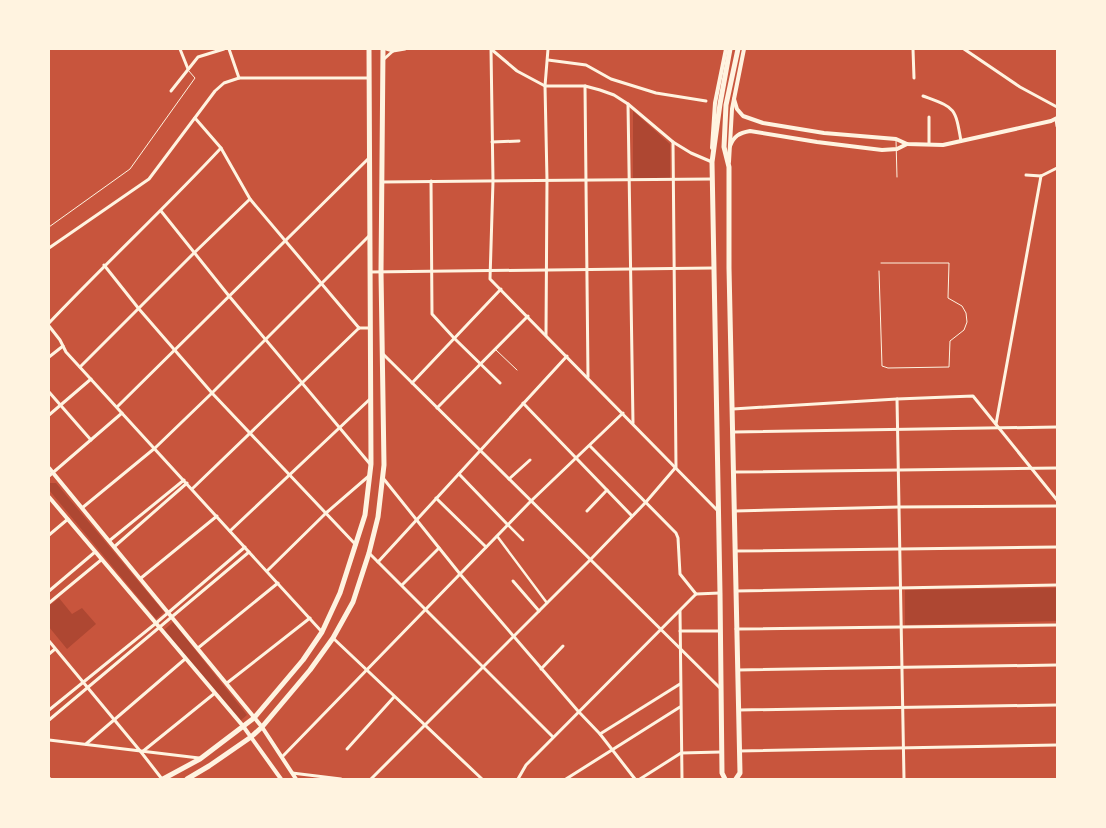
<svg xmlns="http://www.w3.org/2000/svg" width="1106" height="828" font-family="Raleway,sans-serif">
<rect width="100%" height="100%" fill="#c8553d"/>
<g fill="#ae4732">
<polygon points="633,111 670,144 670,178 633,178"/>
<polygon points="49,483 56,483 164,612 156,619 49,490"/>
<polygon points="1057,588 1057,621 905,625 905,590"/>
<polygon points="59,598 72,614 82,608 96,624 67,649 49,627 49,606"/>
<polygon points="173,622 247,715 240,721 164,630"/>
</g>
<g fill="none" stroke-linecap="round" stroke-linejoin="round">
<g stroke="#fff3e0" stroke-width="1">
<polyline points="896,140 897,177"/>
<polyline points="49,227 130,169 195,78 188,70"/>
<polyline points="879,271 882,366 888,368 949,367 950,341 964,330 967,322 966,313 962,306 948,298 949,263 881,263"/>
<polyline points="496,350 517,370"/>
</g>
<g stroke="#fff3e0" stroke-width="2.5">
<polyline points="508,525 523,540"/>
<polyline points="497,536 547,603"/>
</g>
<g stroke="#fff3e0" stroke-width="3">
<polyline points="180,49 188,69"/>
<polyline points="229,49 239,78"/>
<polyline points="386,49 393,51"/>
<polyline points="491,49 493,181 490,279 718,511"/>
<polyline points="491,49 517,71 545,86 585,86 600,90 614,95 628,104 673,142 691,153 712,162"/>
<polyline points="913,49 914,78"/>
<polyline points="964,49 1020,87 1057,107"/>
<polyline points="384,59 393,51 405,49"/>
<polyline points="548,60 586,65 611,79 656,93 706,101"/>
<polyline points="585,86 588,377"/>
<polyline points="171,91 198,57 224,49"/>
<path d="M 923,96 C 955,108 955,106 961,141"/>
<polyline points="628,104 633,423"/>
<polyline points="195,118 221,148 250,199 359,328"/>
<polyline points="1056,119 1057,126"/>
<polyline points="492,142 519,141"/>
<polyline points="929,144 929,117"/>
<polyline points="1026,175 1041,176"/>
<polyline points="1041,176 1057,168"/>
<polyline points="431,181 432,314 454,338 500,383"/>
<polyline points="383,182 712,179"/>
<polyline points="161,211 229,296 370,464"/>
<polyline points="49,248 149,179 215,91 224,83 239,78 369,78"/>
<polyline points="104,265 139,309 212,393 356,545"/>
<polyline points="370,272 713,268"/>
<path d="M 49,323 C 105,264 165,208 221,148"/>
<polyline points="49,326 60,340 66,352 322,632"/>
<polyline points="359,328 369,328"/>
<polyline points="546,335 547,180 545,86 548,49"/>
<polyline points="383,354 721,689"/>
<polyline points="49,357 63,346"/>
<polyline points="80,367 194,253 250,199"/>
<polyline points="412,383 501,289"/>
<polyline points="49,392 91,440"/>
<polyline points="897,399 904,779"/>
<polyline points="523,403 632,516"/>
<polyline points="117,407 369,158"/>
<polyline points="437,408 528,316"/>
<polyline points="733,409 897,399 973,396 1057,500"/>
<polyline points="49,415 91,379"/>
<polyline points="996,424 1041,176"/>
<polyline points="734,432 1057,427"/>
<polyline points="590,446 676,533 678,538 680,574 696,594"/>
<polyline points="734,472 1057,468"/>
<polyline points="459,474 508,525"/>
<polyline points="49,476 122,413"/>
<polyline points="383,478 460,574 578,711 600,734 635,779"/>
<polyline points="509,479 530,460"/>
<polyline points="192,489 359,328"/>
<polyline points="436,498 486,547"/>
<polyline points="82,508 155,448 212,393 369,236"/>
<polyline points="587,511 607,490"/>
<polyline points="735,511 899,507 1057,506"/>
<polyline points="230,531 370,399"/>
<polyline points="49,535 68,519"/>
<polyline points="109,541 184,480"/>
<polyline points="114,547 187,483"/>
<polyline points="735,551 1057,547"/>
<polyline points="369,553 553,737"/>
<polyline points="378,562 567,356"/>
<polyline points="267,571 326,513 370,475"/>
<polyline points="141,578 217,516"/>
<polyline points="513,581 539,611"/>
<polyline points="402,585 439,548"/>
<polyline points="49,591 95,552"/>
<polyline points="736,591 1057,585"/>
<polyline points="49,603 101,560"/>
<polyline points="680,611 682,779"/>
<polyline points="736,629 1057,625"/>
<polyline points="680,631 720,631"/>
<polyline points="333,638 482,779"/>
<polyline points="49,641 141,752 162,779"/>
<polyline points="198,648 278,583"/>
<polyline points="49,654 55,649"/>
<polyline points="541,669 563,646"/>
<polyline points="738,670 1057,665"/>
<polyline points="227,683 310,618"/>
<polyline points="49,710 155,624 245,547"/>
<polyline points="739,710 1057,705"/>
<polyline points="49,720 249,552"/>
<polyline points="600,734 680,684"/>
<polyline points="49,740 199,758"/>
<polyline points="86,744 185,659"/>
<polyline points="347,749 394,697"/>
<polyline points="739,751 1057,745"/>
<polyline points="142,752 215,693"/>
<polyline points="282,757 531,501 623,413"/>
<polyline points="292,773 341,779"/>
<polyline points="49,778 50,779"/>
<polyline points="371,779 590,560 646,502 676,467 673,142"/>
<polyline points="518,779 526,765 696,594 720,593"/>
<polyline points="566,779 680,707"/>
<polyline points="640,779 681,753 721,752"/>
</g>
<g stroke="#fff3e0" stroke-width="4">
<polyline points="734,99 737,109 743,116 763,123 824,133 896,139 907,144 943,145 1051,121 1057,118"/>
<path d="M 730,146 C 734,136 739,133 750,131 L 817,142 L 882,150 L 897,149 L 907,144"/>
<polyline points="712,148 715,103 726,49"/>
<polyline points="729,162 732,109 744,49"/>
<polyline points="49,468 262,727 296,779"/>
<polyline points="49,497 243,726 281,779"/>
</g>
<g stroke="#fff3e0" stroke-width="5">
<polyline points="163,779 200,759 254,718 303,660 322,632 340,593 365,515 371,464 369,49"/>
<polyline points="187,779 209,766 251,737 262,727 310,670 333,638 353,602 369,553 378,517 384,465 381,272 383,49"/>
<polyline points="725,779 722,773 720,593 712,162 720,104 730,49"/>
<polyline points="736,779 740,773 729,268 729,167 724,147 726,105 738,49"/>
</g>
</g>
<rect width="1106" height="828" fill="none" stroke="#fff3e0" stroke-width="100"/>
</svg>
